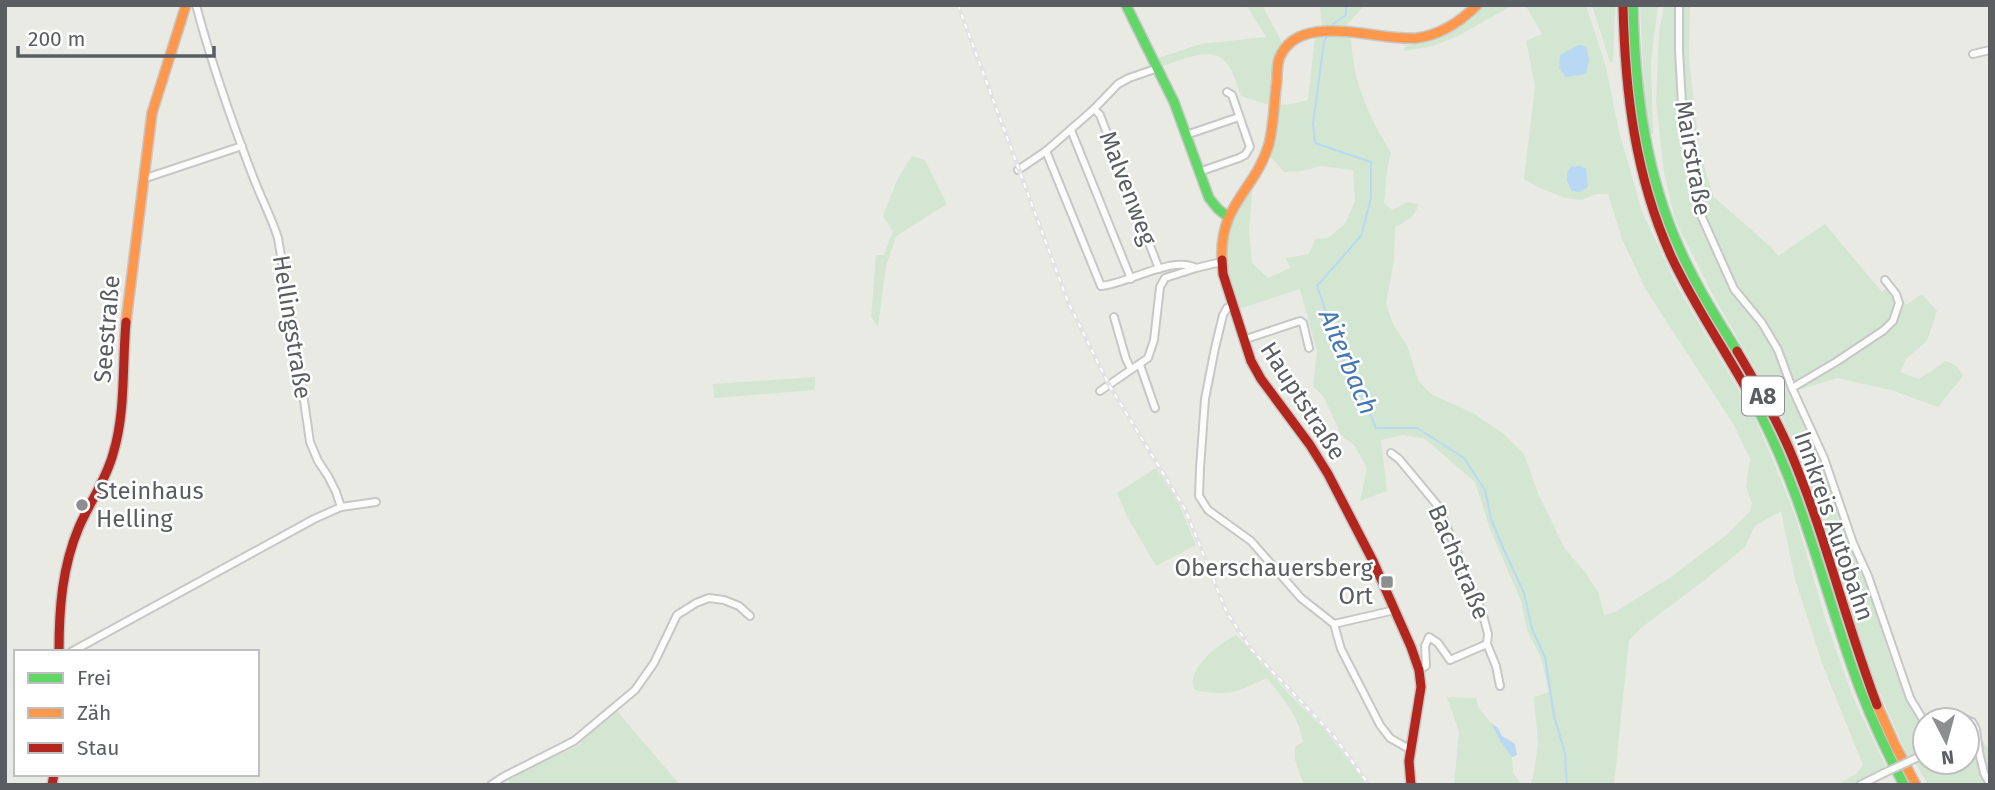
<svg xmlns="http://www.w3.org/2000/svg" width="1995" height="790" font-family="'Fira Sans',sans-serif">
<rect width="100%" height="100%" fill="#eaeae5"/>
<g fill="#d2e6d1">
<path d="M 1246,5 L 1262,5 L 1282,42 L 1275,54 L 1269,105 L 1241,96 C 1237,86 1234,73 1228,65 C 1214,43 1181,61 1162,66 L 1158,58 L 1200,44 L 1266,37 Z"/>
<polygon points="1320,5 1365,5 1344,28 1322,29"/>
<path d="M 1484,5 L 1513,5 L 1460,35 L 1434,46 L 1404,51 L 1405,46 C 1439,40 1460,32 1484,5 Z"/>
<path d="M 1523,5 L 1586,5 L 1606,67 L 1619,131 L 1642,212 L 1678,288 L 1754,416 L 1773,460 L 1796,518 L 1826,621 L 1852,695 L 1886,767 L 1851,785 L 1836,785 L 1856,774 L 1863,765 L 1823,666 L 1795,579 L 1781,511 L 1755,526 L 1745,547 L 1706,579 L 1641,628 L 1629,640 L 1614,785 L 1533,785 L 1531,780 L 1533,779 L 1538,744 L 1534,697 L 1549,692 L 1541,658 L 1527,630 L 1521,601 L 1490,529 L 1475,482 L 1425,439 L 1403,435 L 1381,440 L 1387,491 L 1360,501 L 1367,468 L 1354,445 L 1341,435 L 1324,397 L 1313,386 L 1317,351 L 1300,289 L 1236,310 C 1227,280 1216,247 1232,217 C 1238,205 1246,194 1253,183 L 1249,230 L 1252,263 L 1268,278 L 1290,268 L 1286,258 L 1309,254 L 1315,239 L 1328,238 L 1345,224 L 1355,201 L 1353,170 L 1321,166 L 1302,171 L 1284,172 L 1270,156 L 1274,144 L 1277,105 L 1291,104 L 1308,100 L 1315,36 L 1351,37 C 1353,84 1368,114 1391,153 L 1387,170 L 1384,204 L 1393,210 L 1407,202 L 1418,204 C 1416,217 1406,221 1395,227 L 1394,260 L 1386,304 L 1394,326 L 1407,345 L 1418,380 L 1431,394 L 1473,413 L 1504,434 L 1524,454 L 1539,496 L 1550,518 L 1565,549 L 1585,572 L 1598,592 L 1604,615 L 1615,612 L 1671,577 L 1725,536 L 1750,511 L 1752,504 L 1746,487 L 1750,459 L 1734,425 L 1646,290 L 1622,239 L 1608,194 L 1596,194 L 1582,200 L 1565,198 L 1538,187 L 1524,179 L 1535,86 L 1526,41 L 1542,34 L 1527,8 Z"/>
<polygon points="1592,5 1615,5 1613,62 1610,62"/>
<polygon points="1640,5 1658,5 1651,61 1653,134 1650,134 1644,87"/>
<polygon points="1664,5 1677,5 1679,83 1683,134 1693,193 1704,231 1732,289 1755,317 1775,347 1812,436 1852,549 1870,591 1889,655 1900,683 1925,728 1925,749 1908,757 1864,657 1803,464 1780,413 1712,293 1675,220 1664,173 1656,101 1659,33"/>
<path d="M 1681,5 L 1690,5 L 1689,59 L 1699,150 L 1714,197 L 1772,248 L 1778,256 L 1825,224 L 1882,292 L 1893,283 L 1906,305 L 1922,294 L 1937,311 L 1927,341 L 1906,359 L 1900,372 L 1919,379 L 1946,361 L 1958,367 L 1963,376 L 1938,407 L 1891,390 L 1837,378 L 1798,390 C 1787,363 1777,337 1759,314 C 1751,302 1740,293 1733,280 C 1686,197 1681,99 1681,5 Z"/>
<polygon points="912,156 925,160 947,204 896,236 886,266 878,327 871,317 876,255 884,255 893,231 883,216 898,178"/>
<polygon points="815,377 815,390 714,398 713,384"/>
<polygon points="1156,468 1177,500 1196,545 1156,566 1128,518 1117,493"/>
<path d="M 1236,635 L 1289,694 L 1326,731 L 1367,785 L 1304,785 L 1295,760 L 1295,747 L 1303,742 C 1299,717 1283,698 1267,678 C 1236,692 1230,697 1195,690 C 1194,688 1192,681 1193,679 C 1196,661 1221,643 1236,635 Z"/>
<polygon points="1447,697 1476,698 1479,709 1491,723 1500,741 1509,752 1512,757 1513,773 1522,785 1454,785 1459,732"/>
<polygon points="616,710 680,785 509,785 509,775 576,747"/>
<polygon points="1977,732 1990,752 1990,785 1928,785 1915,762 1925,757 1925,762 1967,762 1967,737"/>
</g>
<g fill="#b9d8f4">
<polygon points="1579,45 1586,46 1589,59 1586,74 1566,77 1559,68 1560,55"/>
<polygon points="1580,166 1586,168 1588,187 1579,192 1572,191 1567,181 1567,172 1571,167"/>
<polygon points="1491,723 1498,728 1502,736 1515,744 1517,755 1512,757 1500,741"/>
</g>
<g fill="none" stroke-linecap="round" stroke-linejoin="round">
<g stroke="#b9d8f4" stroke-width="2">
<polyline points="1331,28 1333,24 1346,15 1346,5"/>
<polyline points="1327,36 1324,42 1313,124 1315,143 1371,162 1371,198 1361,236 1317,286 1345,365 1359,387 1376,428 1417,428 1464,458 1485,490 1491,519 1504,550 1524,593 1532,629 1545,657 1554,716 1565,753 1567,785"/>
</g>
<defs>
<g id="street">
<path d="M 196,5 C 211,62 231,119 252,174 C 260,196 271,216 278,238 L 297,352 L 310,442 L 318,461 L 328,476 L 336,492 L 341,507"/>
<polyline points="1679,5 1679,51 1682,104 1700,213 1734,289 1762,323 1778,350 1792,388 1824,458 1853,543 1868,576 1910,698 1925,723"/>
<polyline points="1973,54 1990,50"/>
<polyline points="1094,109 1100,115 1110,141 1159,269"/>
<polyline points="1071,130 1131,279"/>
<polyline points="1186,135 1239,117"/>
<path d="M 1046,151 L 1101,286 C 1127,284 1173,255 1196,268"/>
<polyline points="1018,170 1046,151 1094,109 1118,84 1129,78 1158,68"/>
<polyline points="1199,172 1239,158 1245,155 1250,147 1232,95 1227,92"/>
<polyline points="143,177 149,177 242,146"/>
<polyline points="1232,306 1227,308 1223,315 1215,348 1205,399 1200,468 1199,496 1208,510 1251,541 1301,598 1334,624 1341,649 1380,725 1390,738 1411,750"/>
<polyline points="1114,317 1126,359 1131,369"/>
<polyline points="1243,340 1300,321 1303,323 1309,348"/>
<polyline points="1140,365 1155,408"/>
<polyline points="1792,388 1836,362 1884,330 1893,321 1899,303 1896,294 1885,280"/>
<polyline points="1100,391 1148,358 1154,340 1160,287 1165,278 1196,268 1221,262"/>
<polyline points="1391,453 1399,459 1438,506 1483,615 1488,634 1487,644 1496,666 1500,686"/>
<polyline points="1334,624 1395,610"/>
<polyline points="71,652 314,519 341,507 376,502"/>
<polyline points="1419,670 1426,666 1425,646 1429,637 1438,643 1450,660 1487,644"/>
<polyline points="1967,720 1972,722 1976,729 1979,752 1984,773 1990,784"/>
<polyline points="491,785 503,777 574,741 635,690 654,663 677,615 696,603 709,598 724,600 739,606 750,616"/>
<polyline points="1860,785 1884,773"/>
</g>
<g id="fast">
<polyline points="1126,5 1174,102 1209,198 1218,209 1228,217"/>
<path d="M 1633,5 C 1635,90 1645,174 1681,252 C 1697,287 1717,319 1737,351"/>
<path d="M 1758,410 C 1801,491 1822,581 1852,667 C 1866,708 1884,747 1904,785"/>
</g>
<g id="slow">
<path d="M 1222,260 C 1219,204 1255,191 1269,144 C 1274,124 1274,101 1277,80 C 1277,74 1277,66 1279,59 C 1298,9 1379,42 1417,38 C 1440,35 1461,21 1477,5"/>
<polyline points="126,322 152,113 186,5"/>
<polyline points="1877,705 1895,745 1916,785"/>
</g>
<g id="jam">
<path d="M 1623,5 C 1625,92 1635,176 1671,256 C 1696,310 1731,358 1758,410"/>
<polyline points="1222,260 1223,274 1251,361 1261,379 1310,445 1328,474 1373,561 1411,647 1419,670 1421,687 1409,761 1411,785"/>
<path d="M 1737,351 C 1756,383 1775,416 1790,451 C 1825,533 1845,621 1877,705"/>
<path d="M 59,652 C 59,609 62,567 79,527 C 90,502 106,480 113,454 C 126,412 122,365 126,322"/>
<polyline points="52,785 54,774"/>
</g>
</defs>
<use href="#street" stroke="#c7c7c7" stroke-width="10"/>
<use href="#fast" stroke="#c8c8c8" stroke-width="12"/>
<use href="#slow" stroke="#c8c8c8" stroke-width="12"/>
<use href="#jam" stroke="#c8c8c8" stroke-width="12"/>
<use href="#street" stroke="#fcfcfb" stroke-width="6"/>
<use href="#fast" stroke="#63d668" stroke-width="9"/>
<use href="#slow" stroke="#ff974d" stroke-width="9"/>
<use href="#jam" stroke="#b3261e" stroke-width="9"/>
<defs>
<polyline id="rail" points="958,5 1068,302 1109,385 1185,509 1227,613 1251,649 1334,736 1369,785"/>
</defs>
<use href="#rail" stroke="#e2e2e2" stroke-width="4.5"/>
<use href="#rail" stroke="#fff" stroke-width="2" stroke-dasharray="5" stroke-linecap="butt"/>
<defs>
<polyline id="street-bridge" points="1884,773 1925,754"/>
</defs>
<use href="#street-bridge" stroke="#c7c7c7" stroke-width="10" stroke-linecap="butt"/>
<use href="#street-bridge" stroke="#fcfcfb" stroke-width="6"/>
</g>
<g fill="#8c8f90" stroke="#fff" stroke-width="2.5">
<circle cx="82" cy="505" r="7"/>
<rect x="1380" y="575" width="14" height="14" rx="3.5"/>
</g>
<g text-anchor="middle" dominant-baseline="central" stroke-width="5" stroke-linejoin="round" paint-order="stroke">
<rect fill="#fff" stroke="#8c8e91" stroke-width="2" x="1742" y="376.5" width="42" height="39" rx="5"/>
<g font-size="23" font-weight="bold" fill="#5a5e62">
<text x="1763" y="396">A8</text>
</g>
<g font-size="24" fill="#5a5e62" stroke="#fff">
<text transform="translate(1693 158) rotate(80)">Mairstraße</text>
<text transform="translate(1128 188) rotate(69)">Malvenweg</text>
<text transform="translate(292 327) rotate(81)">Hellingstraße</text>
<text transform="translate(107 329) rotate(-85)">Seestraße</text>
<text transform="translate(1303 401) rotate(57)">Hauptstraße</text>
<text transform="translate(1834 526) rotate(71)">Innkreis Autobahn</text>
<text transform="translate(1459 562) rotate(67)">Bachstraße</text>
</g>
<g font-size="24" fill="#5a5e62" stroke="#fff" text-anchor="start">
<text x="96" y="491">Steinhaus<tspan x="96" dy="28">Helling</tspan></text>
<text x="1373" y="568" text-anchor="end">Oberschauersberg<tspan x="1373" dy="28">Ort</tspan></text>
</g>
<g font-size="26" font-style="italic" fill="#4577b3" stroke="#fff">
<text transform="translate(1348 362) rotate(67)">Aiterbach</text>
</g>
</g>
<rect width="1995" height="790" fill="none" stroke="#5a5e62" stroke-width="14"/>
<rect x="14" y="650" width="245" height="126" fill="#ffffff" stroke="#bdbfc0" stroke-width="2"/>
<rect x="28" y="673" width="35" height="10" fill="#63d668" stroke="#bdbfc0" stroke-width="2"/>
<text x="77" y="685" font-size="21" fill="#5a5e62">Frei</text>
<rect x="28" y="708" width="35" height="10" fill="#ff974d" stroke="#bdbfc0" stroke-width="2"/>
<text x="77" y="720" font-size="21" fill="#5a5e62">Zäh</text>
<rect x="28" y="743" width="35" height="10" fill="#b3261e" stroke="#bdbfc0" stroke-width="2"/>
<text x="77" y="755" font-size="21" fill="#5a5e62">Stau</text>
<g transform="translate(1946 741) rotate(174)"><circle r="33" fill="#ffffff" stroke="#bdbfc0" stroke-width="2"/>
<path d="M0-5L12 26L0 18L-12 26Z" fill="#8c8f90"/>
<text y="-10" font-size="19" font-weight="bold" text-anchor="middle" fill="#5a5e62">N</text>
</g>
<path d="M18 46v10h196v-10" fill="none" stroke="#5a5e62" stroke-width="3.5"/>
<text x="28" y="46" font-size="21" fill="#5a5e62" stroke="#ffffff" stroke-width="5" paint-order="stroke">200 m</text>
</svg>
